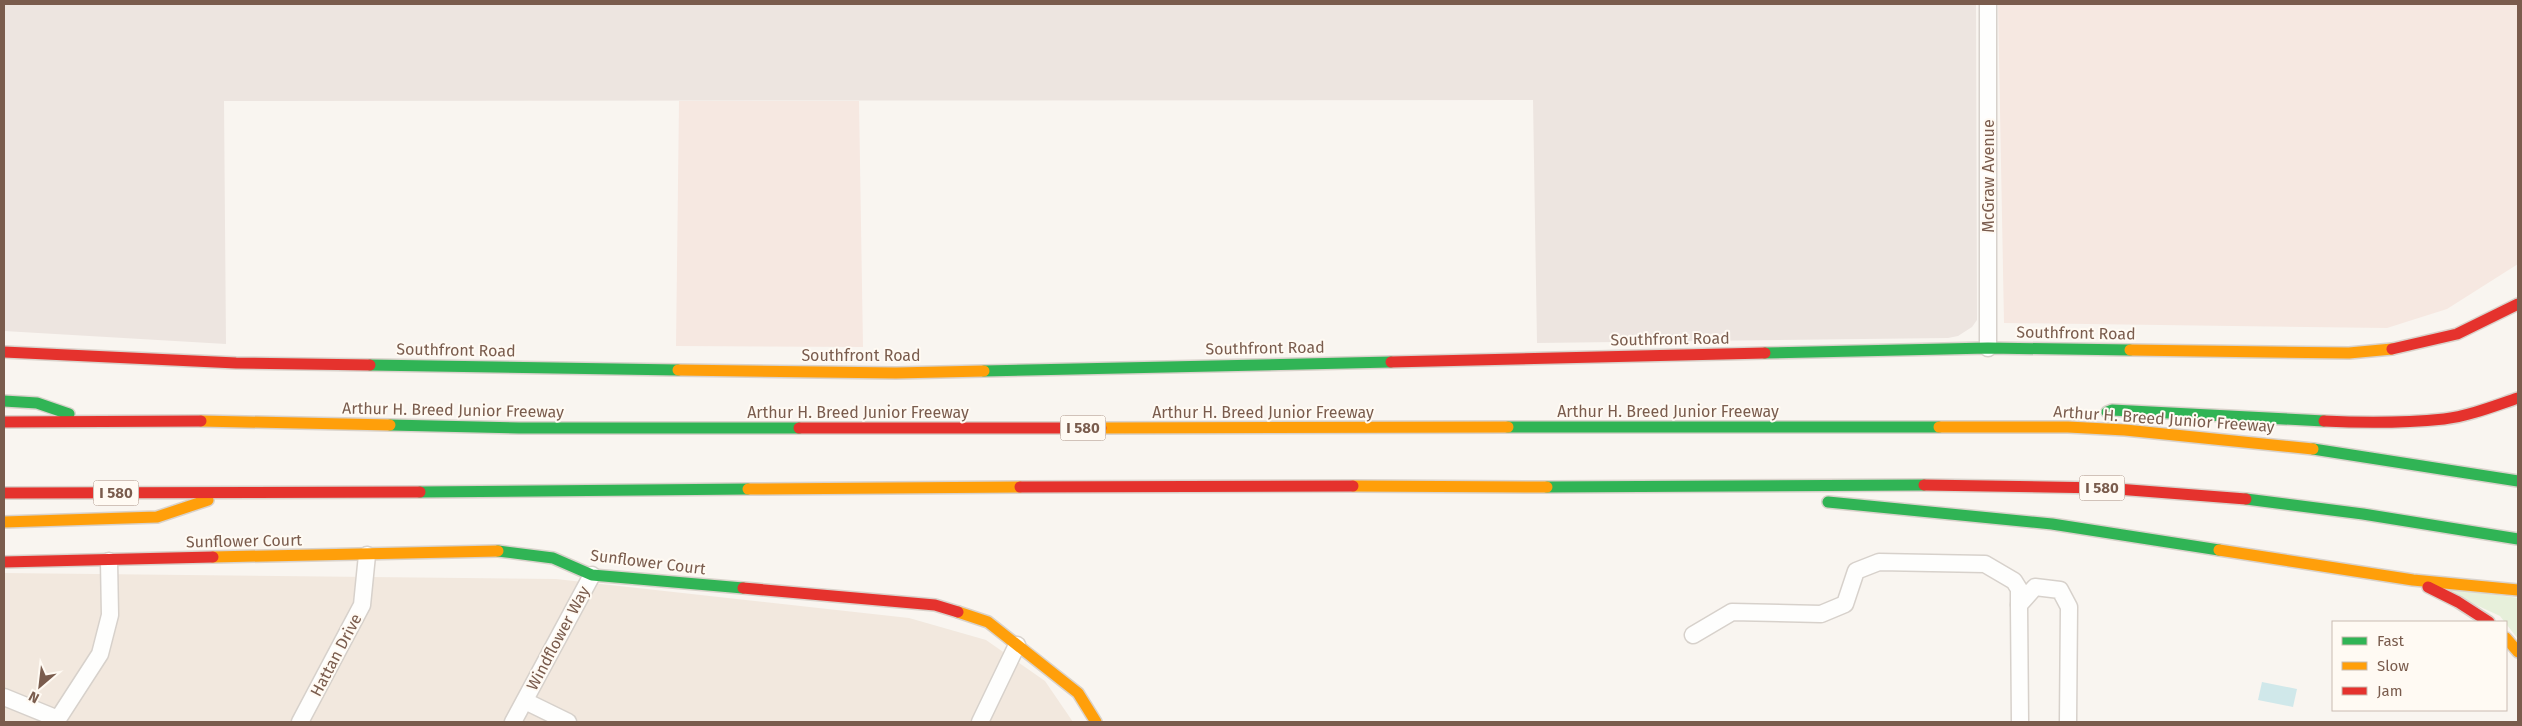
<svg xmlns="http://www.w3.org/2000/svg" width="2522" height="726" font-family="'Fira Sans',sans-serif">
<rect width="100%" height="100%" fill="#f9f5f0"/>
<polygon fill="#f2e8de" points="4,573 556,579 909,618 986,640 1045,681 1073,722 4,722"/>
<g fill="#f6e8e1">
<polygon points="1998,4 2518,4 2518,264 2447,309 2387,328 2004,323"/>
<polygon points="679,101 859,101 863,347 676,346"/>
</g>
<polygon fill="#ede5e0" points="4,4 1976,4 1977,320 1972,327 1958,336 1948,338 1537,343 1533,100 224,101 226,344 4,331"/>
<polygon fill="#e7f0db" points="2435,586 2518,598 2518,639 2500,616"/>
<polygon fill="#d0e8ea" points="2262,682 2297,689 2293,707 2258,700"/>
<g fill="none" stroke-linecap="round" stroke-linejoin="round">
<defs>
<g id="street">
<polyline points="1988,4 1988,348"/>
<polyline points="1693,635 1732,612 1821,614 1845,604 1856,571 1879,562 1985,564 2014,581 2019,589 2019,605"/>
<polyline points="4,697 58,719"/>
<polyline points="525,701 568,722"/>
<polyline points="56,722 100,654 110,615 109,561"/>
<polyline points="300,722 362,605 367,555"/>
<polyline points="513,722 592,575"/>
<polyline points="980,722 1017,645"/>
<polyline points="2020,722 2019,605 2035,587 2060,590 2069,607 2068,722"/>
</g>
<g id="fast">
<polyline points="1765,353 1988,348 2130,350"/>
<polyline points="370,365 678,370"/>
<polyline points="984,371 1391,362"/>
<polyline points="4,401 37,403 69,414"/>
<polyline points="2107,412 2112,410 2324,421"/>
<polyline points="390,425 519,428 799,428"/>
<polyline points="1508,427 1939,427"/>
<polyline points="2313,449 2518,481"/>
<polyline points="1547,487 1924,485"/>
<polyline points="420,492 748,489"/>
<polyline points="2246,499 2363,514 2518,539"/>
<polyline points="1828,502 2052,524 2219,550"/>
<polyline points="498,551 553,558 592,575 743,588"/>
</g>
<g id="slow">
<polyline points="2130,350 2349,353 2392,349"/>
<polyline points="678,370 896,373 984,371"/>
<polyline points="201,421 390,425"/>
<polyline points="1939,427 2068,427 2125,430 2313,449"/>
<polyline points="1101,428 1508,427"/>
<polyline points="1353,486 1547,487"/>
<polyline points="748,489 1020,487"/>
<polyline points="4,522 157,517 208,500"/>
<polyline points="2219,550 2413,580 2518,590"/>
<polyline points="213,557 498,551"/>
<polyline points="958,612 988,622 1078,693 1096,722"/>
<polyline points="2506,638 2518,652"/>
</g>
<g id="jam">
<polyline points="2392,349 2457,334 2518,304"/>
<polyline points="4,352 236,363 370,365"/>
<polyline points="1391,362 1765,353"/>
<path d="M 2324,421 C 2363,423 2404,423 2444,419 C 2469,416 2494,406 2518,398"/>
<polyline points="4,422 201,421"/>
<polyline points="799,428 1101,428"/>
<polyline points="1924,485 2104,488 2246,499"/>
<polyline points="1020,487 1353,486"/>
<polyline points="4,493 420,492"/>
<polyline points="4,562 213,557"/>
<polyline points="2428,587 2458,602 2489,622"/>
<polyline points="743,588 935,605 958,612"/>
</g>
</defs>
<use href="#street" stroke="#d7d1cb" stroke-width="19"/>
<use href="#fast" stroke="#d9d2cb" stroke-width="14"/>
<use href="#slow" stroke="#d9d2cb" stroke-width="14"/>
<use href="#jam" stroke="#d9d2cb" stroke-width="14"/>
<use href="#street" stroke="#fefefd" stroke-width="16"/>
<use href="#fast" stroke="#30b455" stroke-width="11"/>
<use href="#slow" stroke="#ff9f0a" stroke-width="11"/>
<use href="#jam" stroke="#e5322d" stroke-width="11"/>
</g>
<g text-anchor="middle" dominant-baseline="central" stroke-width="4" stroke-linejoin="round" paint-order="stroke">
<g fill="#fffaf3" stroke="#a28b7f" stroke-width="1">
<rect x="1060.5" y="415.5" width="45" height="25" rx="4"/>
<rect x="2079.5" y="475.5" width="45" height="25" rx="4"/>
<rect x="93.5" y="480.5" width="45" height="25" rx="4"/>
</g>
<g font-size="15" font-weight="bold" fill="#7a5c4d">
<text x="1083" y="428">I 580</text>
<text x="2102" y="488">I 580</text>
<text x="116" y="493">I 580</text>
</g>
<g font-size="16" fill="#7a5c4d" stroke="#fffaf3">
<text transform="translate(1988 176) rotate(-90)">McGraw Avenue</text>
<text transform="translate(2076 333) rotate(1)">Southfront Road</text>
<text transform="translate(1670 339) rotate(-1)">Southfront Road</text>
<text transform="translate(1265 348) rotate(-1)">Southfront Road</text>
<text transform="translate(456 350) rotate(1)">Southfront Road</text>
<text x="861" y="355">Southfront Road</text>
<text transform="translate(453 410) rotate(1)">Arthur H. Breed Junior Freeway</text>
<text x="1668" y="411">Arthur H. Breed Junior Freeway</text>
<text x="858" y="412">Arthur H. Breed Junior Freeway</text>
<text x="1263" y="412">Arthur H. Breed Junior Freeway</text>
<text transform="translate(2164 419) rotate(4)">Arthur H. Breed Junior Freeway</text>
<text transform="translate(244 541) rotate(-1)">Sunflower Court</text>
<text transform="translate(648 562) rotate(7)">Sunflower Court</text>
<text transform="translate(558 638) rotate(-62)">Windflower Way</text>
<text transform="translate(336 655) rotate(-62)">Hattan Drive</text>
</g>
</g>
<rect width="2522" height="726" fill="none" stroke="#7a5c4d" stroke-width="10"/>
<rect x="2332" y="621" width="175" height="90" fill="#fffaf3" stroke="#cabbb1"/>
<rect x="2342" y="637" width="25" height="8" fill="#30b455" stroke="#cabbb1"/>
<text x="2377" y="646" font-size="15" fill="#7a5c4d">Fast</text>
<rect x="2342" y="662" width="25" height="8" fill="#ff9f0a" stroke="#cabbb1"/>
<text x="2377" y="671" font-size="15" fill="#7a5c4d">Slow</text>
<rect x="2342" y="687" width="25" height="8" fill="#e5322d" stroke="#cabbb1"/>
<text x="2377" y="696" font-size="15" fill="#7a5c4d">Jam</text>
<g transform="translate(40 686) rotate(208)" stroke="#fffaf3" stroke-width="4" paint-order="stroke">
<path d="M0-4L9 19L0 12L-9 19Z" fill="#7a5c4d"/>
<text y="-8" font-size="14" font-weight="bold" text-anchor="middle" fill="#7a5c4d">N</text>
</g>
</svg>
